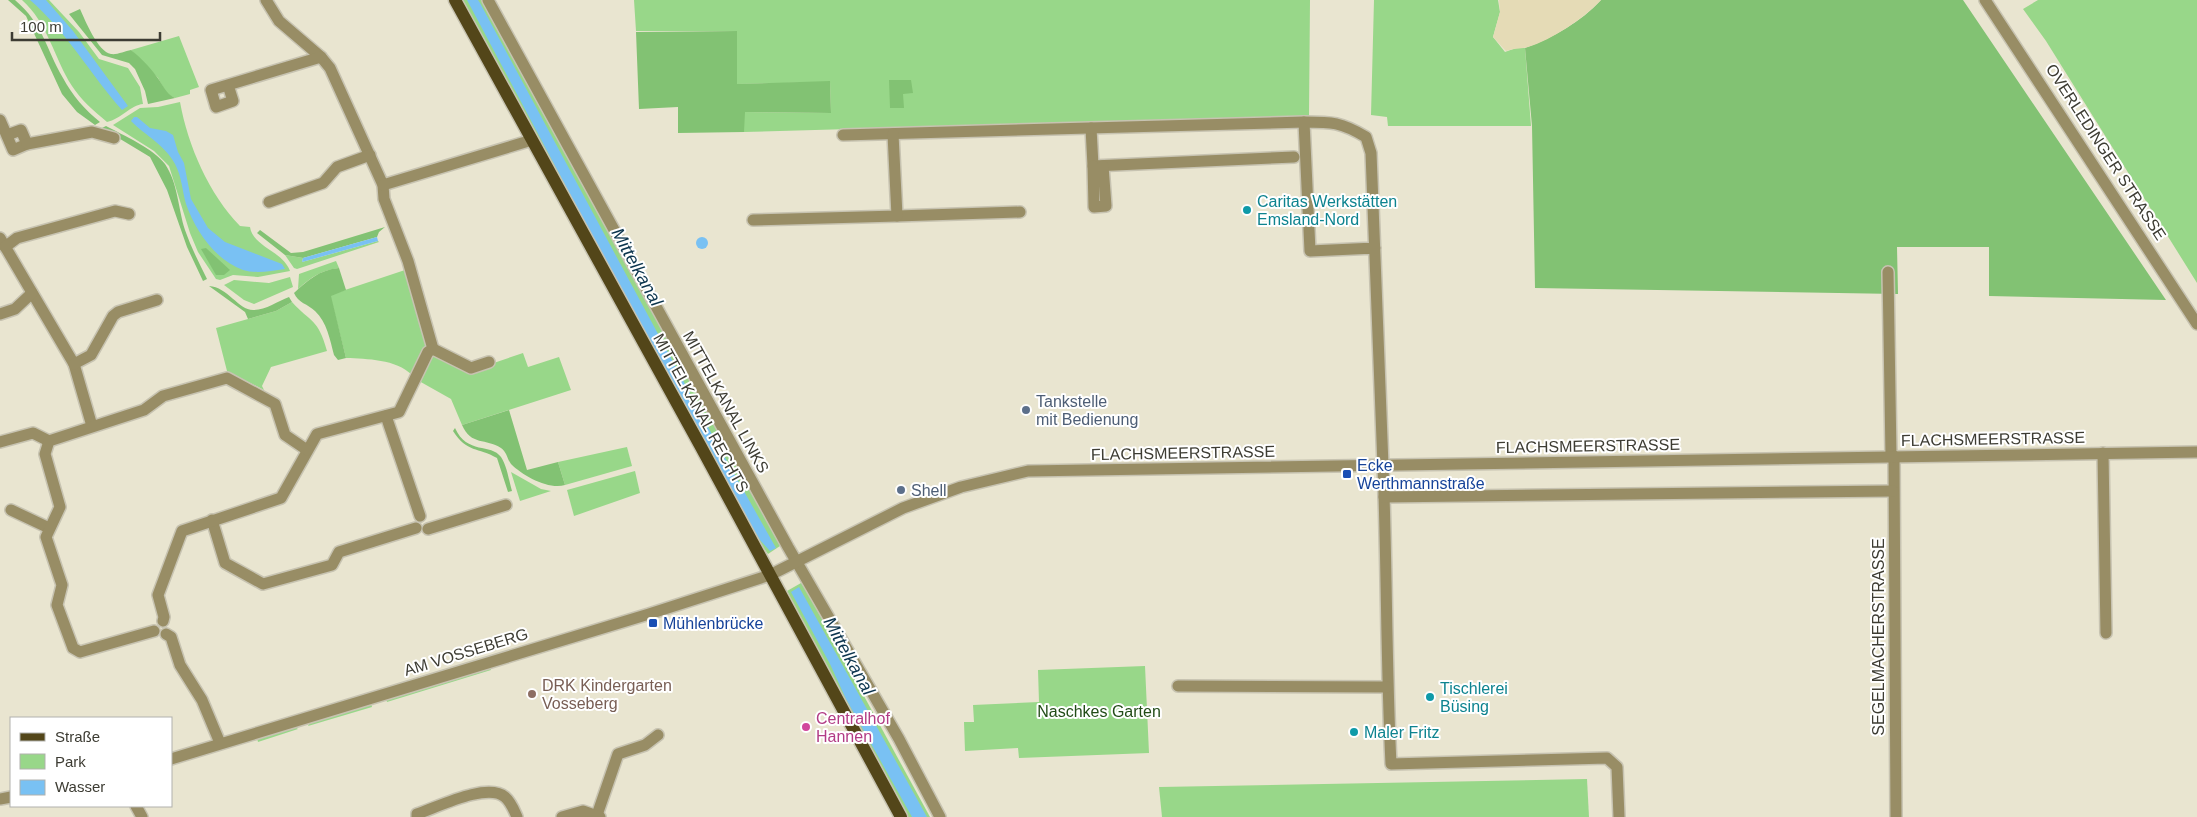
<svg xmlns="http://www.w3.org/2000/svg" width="2197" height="817" font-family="Arial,sans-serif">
<rect width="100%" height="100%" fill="#e9e5d0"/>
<g fill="#98d789">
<path d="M 22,0 L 49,0 L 79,32 L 99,59 L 128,68 L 140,87 L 143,104 C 131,105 121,119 107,122 C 94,111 81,100 72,86 C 54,58 48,23 22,0 Z"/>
<polygon points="462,0 484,0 776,538 780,546 768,554 759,542"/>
<polygon points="634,0 1310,0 1309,116 744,132 744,112 831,113 830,82 737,84 737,31 636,31"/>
<polygon points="1374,0 1498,0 1500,12 1493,37 1505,52 1516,48 1525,48 1531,126 1388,126 1387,117 1371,115"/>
<polygon points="2038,0 2197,0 2197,283 2046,41 2023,9"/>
<polygon points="179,36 199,87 190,90 190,94 175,98 167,94 158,78 131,50"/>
<path d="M 180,102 C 188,146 209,194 240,226 L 250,227 C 253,247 283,251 290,271 L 258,277 L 233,275 L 220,280 L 216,279 L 198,252 L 190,233 L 169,166 L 154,151 L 113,125 L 140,108 L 158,107 Z"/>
<polygon points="378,241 379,242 297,269 294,268 285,255 303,258 302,262"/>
<path d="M 336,261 L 339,268 C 322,270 311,277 298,289 L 299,274 Z"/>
<path d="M 405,270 L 428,342 L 412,375 C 396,359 367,359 346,358 L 330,295 Z"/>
<polygon points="290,277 293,287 254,304 244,300 224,285 234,280 269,283"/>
<path d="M 292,302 C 311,323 318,318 327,351 L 271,367 L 262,386 L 264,390 L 227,371 L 216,328 L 276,311 Z"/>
<polygon points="523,353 528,367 559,357 571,390 462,425 451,399 419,381 432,356 436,355 470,371"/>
<polygon points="627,447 632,466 565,485 558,462"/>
<polygon points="635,471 640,493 574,516 567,490"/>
<polygon points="511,472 541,489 551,491 520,501"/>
<polygon points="801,583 805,588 930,817 907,817 838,691 787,591"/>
<polygon points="1145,666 1149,753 1019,758 1018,748 965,751 964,722 974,722 973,705 1039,702 1038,670"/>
<polygon points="490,667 491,670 387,702 386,699"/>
<polygon points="371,703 372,707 308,726 310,722"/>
<polygon points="295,727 298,729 258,742 257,738"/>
<polygon points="1587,779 1589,817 1162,817 1159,787"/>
</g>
<g fill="#82c273">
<path d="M 8,0 L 15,0 C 44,25 45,47 63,78 C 72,95 85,110 100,122 L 95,125 L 77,112 L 62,94 L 26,16 Z"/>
<path d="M 1601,0 L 1963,0 L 2166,300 L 1989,296 L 1989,247 L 1897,247 L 1898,294 L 1535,288 L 1532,126 L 1525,48 C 1552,38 1581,22 1601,0 Z"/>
<path d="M 80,9 C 85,20 98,52 111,54 C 117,55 125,51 131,50 C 141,58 149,66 157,77 C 164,86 165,93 175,98 L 148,104 L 145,91 L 135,69 L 129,63 L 102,55 L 69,14 Z"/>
<polygon points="737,31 737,84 830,81 831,113 745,112 744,132 678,133 678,107 639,109 636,32"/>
<polygon points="889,80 911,80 913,93 903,94 904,108 890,108"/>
<path d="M 106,126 C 123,135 154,149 165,164 C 178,183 178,208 185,230 C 191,247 199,263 207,279 L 203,281 L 187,247 L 167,190 L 150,157 L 102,128 Z"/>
<polygon points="385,227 379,232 377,237 303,258 285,255 257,233 260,230 291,253 303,252"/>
<polygon points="206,248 230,270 224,275 216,275 201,249"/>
<path d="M 339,268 L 346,290 L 331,296 L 346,358 L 338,360 L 334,355 C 330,340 327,322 315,311 C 308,304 298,303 294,293 C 308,280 319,270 339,268 Z"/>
<path d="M 209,286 C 228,287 239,311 254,310 C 266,310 278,301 289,297 L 292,302 L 276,311 L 248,319 L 245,312 Z"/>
<path d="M 509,410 L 527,470 L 558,462 L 565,485 C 549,490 523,476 511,464 C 507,459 507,452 501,448 C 486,438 471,446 462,425 Z"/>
<path d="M 455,428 C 467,455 491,443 501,457 C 507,466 509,481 512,491 L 508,492 L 497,458 C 478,447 467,453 453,431 Z"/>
</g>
<path fill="#e5dbb6" d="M 1499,0 L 1601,0 C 1584,18 1552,40 1528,47 C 1521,49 1515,48 1506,51 L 1493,37 L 1500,12 Z"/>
<g fill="#79c1f3">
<path d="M 30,0 L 46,0 L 73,31 L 128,106 L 122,110 C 90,74 67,32 30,0 Z"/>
<polygon points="467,0 478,0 480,3 714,438 776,548 770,551 760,540 728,486 621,290"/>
<path d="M 134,117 L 137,117 L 150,128 L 166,131 L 173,135 L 178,152 L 184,163 L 191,199 L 208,228 L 225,242 L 282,264 L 285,269 C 271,271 256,274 243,270 C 215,260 195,230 186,204 C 182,190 182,177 175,164 C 165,145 146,136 131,121 Z"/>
<circle cx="702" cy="243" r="6"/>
<polygon points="377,237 378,241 302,262 303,258"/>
<polygon points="799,587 927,817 912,817 846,699 830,664 791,592"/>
</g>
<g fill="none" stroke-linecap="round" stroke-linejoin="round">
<defs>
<g id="minor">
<polyline points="266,0 279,21 321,57 330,68 383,185 384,199 408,261 433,349"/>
<polyline points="488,0 788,547 899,739 940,817"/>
<polyline points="1985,0 2197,324"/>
<polyline points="228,85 233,101 216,107 211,90 321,57"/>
<polyline points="0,120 13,150 27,144 21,130 7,135"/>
<polyline points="1091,128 1093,166 1294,157"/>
<polyline points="843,135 1304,122"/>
<polyline points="27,144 92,132 114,138"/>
<polyline points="1093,166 1094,207 1106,206 1103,166"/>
<polyline points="383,185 532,140"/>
<polyline points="269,202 323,183 337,167 370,155"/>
<polyline points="897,216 1020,212"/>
<polyline points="753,220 897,216 893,134"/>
<polyline points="0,238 74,364 92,426"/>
<polyline points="5,247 17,238 115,211 129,214"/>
<path d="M 1375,248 L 1310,251 L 1304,122 C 1332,122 1341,122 1366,137 L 1371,153 C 1375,257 1379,362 1383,466 C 1387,565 1386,665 1391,764 L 1607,758 L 1617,767 L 1619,817"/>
<polyline points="1888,272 1891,456"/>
<polyline points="0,314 15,309 32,293"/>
<polyline points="74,364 91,355 113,316 118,312 157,300"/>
<polyline points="386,416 420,516"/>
<polyline points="0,442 33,433 49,441"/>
<polyline points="2103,453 2106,633"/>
<polyline points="1894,456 1896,817"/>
<polyline points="1384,497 1893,491"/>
<polyline points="11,510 49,528"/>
<polyline points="212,520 225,563 263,584 332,565 339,552 416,528"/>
<polyline points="428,529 506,505"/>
<polyline points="163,621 164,617 158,595 182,531 281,498 317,434 399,412 428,352 433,349 471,368 489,362"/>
<polyline points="154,631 80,652 73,648 57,605 62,585 46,537 60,507 45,454 49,441 144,410 163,396 227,378 275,404 285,435 307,450"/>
<polyline points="166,634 171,637 180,665 202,700 220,743"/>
<polyline points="1178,686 1387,687"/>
<polyline points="171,759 649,614 770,575 903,508 961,487 1028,471 2197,452"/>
<polyline points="0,799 11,797"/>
<polyline points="136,806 142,817"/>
<polyline points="597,815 618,754 645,745 658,735"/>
<path d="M 417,817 L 417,814 C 438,807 487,782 505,797 C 511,802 514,810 517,817"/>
<polyline points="562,817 583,811 600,817"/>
</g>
<polyline id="major" points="455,0 701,447 901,817"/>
</defs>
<use href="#minor" stroke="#c7c3b1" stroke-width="14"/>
<use href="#major" stroke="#c7c3b1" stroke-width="15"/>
<use href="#minor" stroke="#988d65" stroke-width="11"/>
<use href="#major" stroke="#534619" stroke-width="12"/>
</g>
<g fill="#0f9aa8" stroke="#fff" stroke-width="2">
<circle cx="1247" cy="210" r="5"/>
<circle cx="1430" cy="697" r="5"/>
<circle cx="1354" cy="732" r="5"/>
</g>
<g fill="#5c6f8a" stroke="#fff" stroke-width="2">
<circle cx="1026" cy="410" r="5"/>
<circle cx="901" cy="490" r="5"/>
</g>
<g fill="#1a4fb4" stroke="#fff" stroke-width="2">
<rect x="1342" y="469" width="10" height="10" rx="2.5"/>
<rect x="648" y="618" width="10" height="10" rx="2.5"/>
</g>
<circle fill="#8d6e63" stroke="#fff" stroke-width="2" cx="532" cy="694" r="5"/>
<circle fill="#d1479c" stroke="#fff" stroke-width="2" cx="806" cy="727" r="5"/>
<g text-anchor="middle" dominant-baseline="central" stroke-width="4" stroke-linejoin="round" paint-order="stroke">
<g font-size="16" fill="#3d3c33" stroke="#fff">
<text transform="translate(2106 152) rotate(57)">OVERLEDINGER STRASSE</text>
<text transform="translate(726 402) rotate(61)">MITTELKANAL LINKS</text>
<text transform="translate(701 413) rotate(61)">MITTELKANAL RECHTS</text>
<text transform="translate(1993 439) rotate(-1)">FLACHSMEERSTRASSE</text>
<text transform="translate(1588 446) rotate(-1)">FLACHSMEERSTRASSE</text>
<text transform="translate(1183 453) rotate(-1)">FLACHSMEERSTRASSE</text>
<text transform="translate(1878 637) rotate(-90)">SEGELMACHERSTRASSE</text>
<text transform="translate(466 652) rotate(-17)">AM VOSSEBERG</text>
</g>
<g font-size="16" fill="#0d838f" stroke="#fff" text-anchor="start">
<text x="1257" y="201">Caritas Werkstätten<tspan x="1257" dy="18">Emsland-Nord</tspan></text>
<text x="1440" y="688">Tischlerei<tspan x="1440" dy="18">Büsing</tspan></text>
<text x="1364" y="732">Maler Fritz</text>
</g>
<g font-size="16" fill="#4e5e75" stroke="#fff" text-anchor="start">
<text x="1036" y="401">Tankstelle<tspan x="1036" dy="18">mit Bedienung</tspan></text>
<text x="911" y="490">Shell</text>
</g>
<g font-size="16" fill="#164399" stroke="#fff" text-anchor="start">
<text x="1357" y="465">Ecke<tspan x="1357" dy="18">Werthmannstraße</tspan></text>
<text x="663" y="623">Mühlenbrücke</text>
</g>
<g font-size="16" fill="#785e54" stroke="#fff" text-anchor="start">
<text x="542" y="685">DRK Kindergarten<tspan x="542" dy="18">Vosseberg</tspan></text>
</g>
<g font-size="16" fill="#224c17" stroke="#fff">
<text x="1099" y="711">Naschkes Garten</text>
</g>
<g font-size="16" fill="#b23c85" stroke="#fff" text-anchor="start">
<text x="816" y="718">Centralhof<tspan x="816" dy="18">Hannen</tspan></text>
</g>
<g font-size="18" font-style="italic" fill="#0b344d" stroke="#fff">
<text transform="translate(637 267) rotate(61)">Mittelkanal</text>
<text transform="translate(849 656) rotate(61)">Mittelkanal</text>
</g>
</g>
<rect x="10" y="717" width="162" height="90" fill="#ffffff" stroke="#b1b1ad"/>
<rect x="20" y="733" width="25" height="8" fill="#534619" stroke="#b1b1ad"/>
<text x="55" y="742" font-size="15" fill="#3d3c33">Straße</text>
<rect x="20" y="754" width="25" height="15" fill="#98d789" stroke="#b1b1ad"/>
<text x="55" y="767" font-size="15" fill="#3d3c33">Park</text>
<rect x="20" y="780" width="25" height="15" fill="#79c1f3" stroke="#b1b1ad"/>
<text x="55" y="792" font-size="15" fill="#3d3c33">Wasser</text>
<path d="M12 32v8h148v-8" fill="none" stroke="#3d3c33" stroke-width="2.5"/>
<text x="20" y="32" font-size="15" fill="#3d3c33" stroke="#ffffff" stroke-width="4" paint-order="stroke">100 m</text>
</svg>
